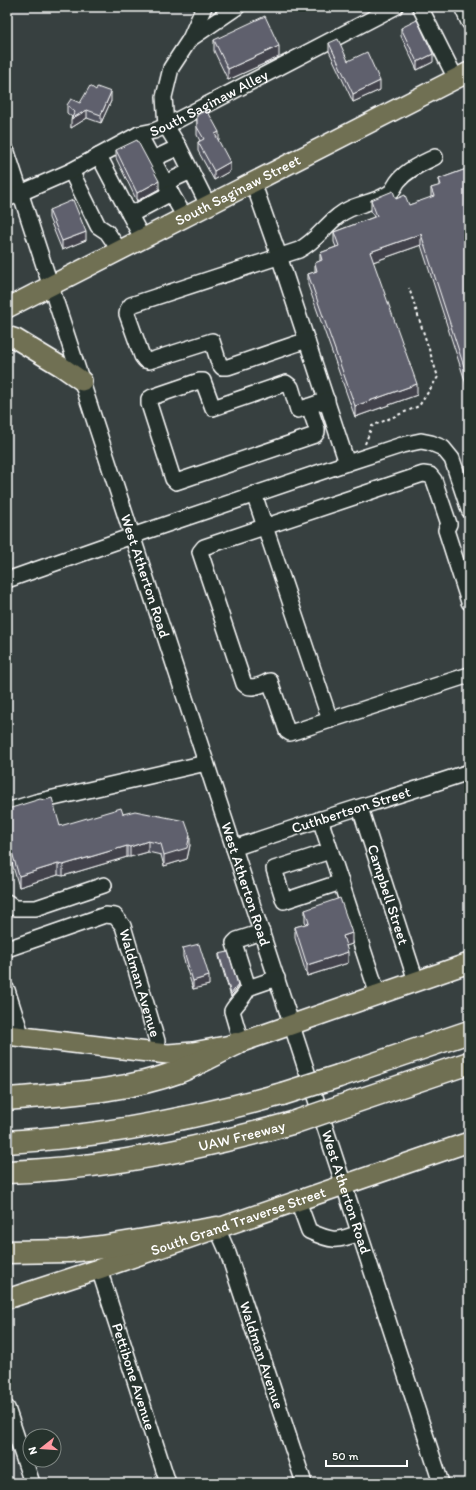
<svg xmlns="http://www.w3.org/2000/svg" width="476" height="1490" font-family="Itim,sans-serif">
<rect width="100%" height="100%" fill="#374040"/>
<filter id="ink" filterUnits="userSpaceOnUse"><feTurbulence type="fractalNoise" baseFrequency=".025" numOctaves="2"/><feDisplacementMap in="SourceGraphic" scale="8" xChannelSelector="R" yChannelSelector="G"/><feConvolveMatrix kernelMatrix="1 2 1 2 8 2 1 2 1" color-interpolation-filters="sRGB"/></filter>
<g filter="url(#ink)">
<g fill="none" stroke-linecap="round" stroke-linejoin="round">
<defs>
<g id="minor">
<polyline points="204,7 190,39 171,68 164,97 166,126 179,147 208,205"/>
<polyline points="420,7 456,79"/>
<polyline points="462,7 469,22"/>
<polyline points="190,39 237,7"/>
<polyline points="139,134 172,195 185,217"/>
<path id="s1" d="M 7,152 L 441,1483"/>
<polyline points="99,156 142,238"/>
<polyline points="153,159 179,147"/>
<polyline points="71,171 98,226 107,232 120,251"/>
<polyline points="253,182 279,256 347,463"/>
<polyline points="165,183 191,171"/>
<path id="s2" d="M 7,199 L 71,171 L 139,134 L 154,131 L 166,126 L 395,7"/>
<polyline points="130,215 171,193"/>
<path d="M 307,340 L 228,367 L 222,367 L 219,363 L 212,341 L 149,361 L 145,360 L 142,356 L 127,314 L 128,309 L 131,305 L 299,250 C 317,240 323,228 338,216 C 353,203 375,204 391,192 C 394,189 396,183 399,180 C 408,169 423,163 435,157"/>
<polyline points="309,406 317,429 317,432 315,435 176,482 173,479 149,404 149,399 152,397 199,381 203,381 213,408 286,383 291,387 298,410 327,400"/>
<polyline points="254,494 330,720"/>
<polyline points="7,580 132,536 347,463 402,445 421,441 431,443 443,448 452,459 469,510"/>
<path d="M 469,602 L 446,530 L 449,524 L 434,480 L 430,475 L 423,474 L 204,547 L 200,552 L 244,684 C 251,691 262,684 270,681 L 287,731 L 290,733 L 469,675"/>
<path id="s3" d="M 360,808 L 416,981"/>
<polyline points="7,811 36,802 206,763"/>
<polyline points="320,819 378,995"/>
<path id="s4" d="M 234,848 C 312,821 391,798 469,772"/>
<polyline points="330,851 274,869 284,901 341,882"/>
<polyline points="7,902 15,908 36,908 104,885"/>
<path id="s5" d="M 7,949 L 105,915 L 115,916 L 123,926 L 157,1041 L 156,1053"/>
<polyline points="248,988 234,943 237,940 262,932"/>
<polyline points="7,990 22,1037"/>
<path d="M 241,1042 L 232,1011 C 237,1002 245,997 248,988 L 277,978"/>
<path d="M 298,1201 L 309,1231 C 331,1241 336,1242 359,1233"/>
<path id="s6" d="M 217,1228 L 228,1253 L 304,1483"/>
<path id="s7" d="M 99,1269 L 168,1483"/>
<polyline points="7,1408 32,1483"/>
</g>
<g id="major">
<path id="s8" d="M 7,308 L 469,72"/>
<polyline points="7,336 16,339 62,367 82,381"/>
<polyline points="7,1035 139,1051 168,1054 193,1052 236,1044 469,963"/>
<path id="s9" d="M 7,1299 L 99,1269 L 469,1142"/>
</g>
<g id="highway">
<polyline points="339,1076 469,1032"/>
<path d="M 7,1099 C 64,1094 124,1092 178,1072 C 198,1064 217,1053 236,1044"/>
<polyline points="348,1104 469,1063"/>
<path d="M 7,1142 C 101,1137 192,1119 282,1094"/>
<path id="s10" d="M 7,1172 C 103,1169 199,1149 292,1123"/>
<polyline points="7,1252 69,1251 102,1247 217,1228"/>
</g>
</defs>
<use href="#minor" stroke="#fff" stroke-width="18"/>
<use href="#major" stroke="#fff" stroke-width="22"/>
<use href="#highway" stroke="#fff" stroke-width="25"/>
<polyline stroke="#fff" stroke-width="2" stroke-dasharray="3 3" stroke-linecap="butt" points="365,444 372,426 419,406 438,377 409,288"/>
<use href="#minor" stroke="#26332d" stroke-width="15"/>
<use href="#major" stroke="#706f52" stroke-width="19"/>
<use href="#highway" stroke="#706f52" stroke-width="22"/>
<defs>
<g id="highway-bridge">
<polyline points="282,1094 339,1076"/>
<polyline points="292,1123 348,1104"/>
</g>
</defs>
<use href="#highway-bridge" stroke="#fff" stroke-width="25" stroke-linecap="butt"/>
<use href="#highway-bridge" stroke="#706f52" stroke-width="22"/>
</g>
<g fill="#51535e" stroke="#fff">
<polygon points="401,28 433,62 417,70 401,36"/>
<polygon points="214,40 279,57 228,80 214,51"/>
<polygon points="329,43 348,61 380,90 353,102 329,51"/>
<polygon points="111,101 101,123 87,118 71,128 72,117 67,113 67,105"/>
<polygon points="197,115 219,140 218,140 230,171 214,180 198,151 198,142 200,141 197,135"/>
<polygon points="116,150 159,189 137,201 116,158"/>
<polygon points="469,168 469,393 421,245 373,262 417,395 355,417 308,285 308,274 315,272 315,263 320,261 320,253 336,247 334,242 334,232 374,217 371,211 371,200 396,199 409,205 431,198 431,188 439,186 439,179"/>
<polygon points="49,210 86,240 62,250 49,218"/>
<polygon points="7,814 60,826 123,814 190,845 187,859 164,866 161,855 148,852 130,857 127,857 63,876 58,875 19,887 7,846"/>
<polygon points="305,910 352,944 346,946 348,963 307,976 295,938 295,927 306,924 305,921"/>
<polygon points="183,948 209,985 193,989 183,957"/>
<polygon points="219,954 238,987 231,997 219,957"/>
</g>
<g fill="#42434c" stroke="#fff">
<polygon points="279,46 279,57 228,80 228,69"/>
<polygon points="433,54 433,62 417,70 417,62"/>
<polygon points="380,81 380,90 353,102 353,94"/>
<polygon points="111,92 111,101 101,123 101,115"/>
<polygon points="87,110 87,118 71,128 71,119"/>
<polygon points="219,132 219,140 215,142 215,134"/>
<polygon points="230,162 230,171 214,180 214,171"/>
<polygon points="159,181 159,189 137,201 137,193"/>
<polygon points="86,232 86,240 62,250 62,241"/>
<polygon points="421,234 421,245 370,263 370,252"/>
<polygon points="417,384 417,395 355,417 355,406"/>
<polygon points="190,835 190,845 187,859 164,866 164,855"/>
<polygon points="148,841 148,852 130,857 130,847"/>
<polygon points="127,846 127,857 63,876 63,865"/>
<polygon points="58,864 58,875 19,887 19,876"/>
<polygon points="352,933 352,944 343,947 343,936"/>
<polygon points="348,952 348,963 307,976 307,965"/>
<polygon points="209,976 209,985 193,989 193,981"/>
<polygon points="238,985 238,987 231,997 231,994"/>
</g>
<g fill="#5e606d" stroke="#fff">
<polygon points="265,16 279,46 228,69 214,40"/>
<polygon points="417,20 433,54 417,62 401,28"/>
<polygon points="338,39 348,61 367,52 380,81 353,94 329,43"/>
<polygon points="90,86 96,90 97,87 111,92 101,115 87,110 71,119 75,112 67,105 71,99 80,103"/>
<polygon points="207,110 219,132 215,134 230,162 214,171 198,142 204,139 197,127 197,115"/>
<polygon points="137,140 159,181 137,193 116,150"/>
<polygon points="469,168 469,382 421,234 370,252 417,384 355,406 308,274 317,271 315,263 322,260 320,253 339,246 334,232 377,216 371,200 393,191 396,199 405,195 409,205 434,196 431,188 441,185 439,179"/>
<polygon points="73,200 86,232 62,241 49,210"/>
<polygon points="52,798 60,826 121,808 123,814 135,811 185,821 190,835 187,848 164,855 161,844 148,841 130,847 127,846 63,865 58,864 19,876 7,835 7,814 8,809 40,799 45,800"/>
<polygon points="340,898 352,933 343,936 348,952 307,965 295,927 309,923 305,910"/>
<polygon points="199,944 209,976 193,981 183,948"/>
<polygon points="228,952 238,985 231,994 219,954"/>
</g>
</g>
<g text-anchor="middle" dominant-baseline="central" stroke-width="3" stroke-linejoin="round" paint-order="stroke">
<g font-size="15" fill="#fff" stroke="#26332d">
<text stroke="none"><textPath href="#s2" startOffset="224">South Saginaw Alley</textPath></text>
<text stroke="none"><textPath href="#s8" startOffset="259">South Saginaw Street</textPath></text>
<text stroke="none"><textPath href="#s1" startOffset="446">West Atherton Road</textPath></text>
<text stroke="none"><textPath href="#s4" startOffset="123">Cuthbertson Street</textPath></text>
<text stroke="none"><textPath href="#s1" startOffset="770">West Atherton Road</textPath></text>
<text stroke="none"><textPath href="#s3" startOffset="91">Campbell Street</textPath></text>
<text stroke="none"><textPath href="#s5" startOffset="186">Waldman Avenue</textPath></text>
<text stroke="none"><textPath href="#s10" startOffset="238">UAW Freeway</textPath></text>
<text stroke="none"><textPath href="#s1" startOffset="1094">West Atherton Road</textPath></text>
<text stroke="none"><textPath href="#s9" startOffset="244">South Grand Traverse Street</textPath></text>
<text stroke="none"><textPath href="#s6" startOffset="135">Waldman Avenue</textPath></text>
<text stroke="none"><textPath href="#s7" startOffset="113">Pettibone Avenue</textPath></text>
</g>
</g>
<rect width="476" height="1490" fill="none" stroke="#26332d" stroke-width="24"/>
<rect x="12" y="12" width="452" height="1466" fill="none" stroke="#fff" stroke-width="1.5" filter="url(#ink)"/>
<g transform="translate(42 1448) rotate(253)"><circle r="19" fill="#26332d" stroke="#7d8581"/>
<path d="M0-3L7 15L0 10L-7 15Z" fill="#ff9aa2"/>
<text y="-6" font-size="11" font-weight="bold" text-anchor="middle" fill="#ffffff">N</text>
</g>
<path d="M326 1460v6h81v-6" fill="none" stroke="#ffffff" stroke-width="2"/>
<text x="332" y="1460" font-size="12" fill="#ffffff" stroke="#26332d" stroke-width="3" paint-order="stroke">50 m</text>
</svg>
